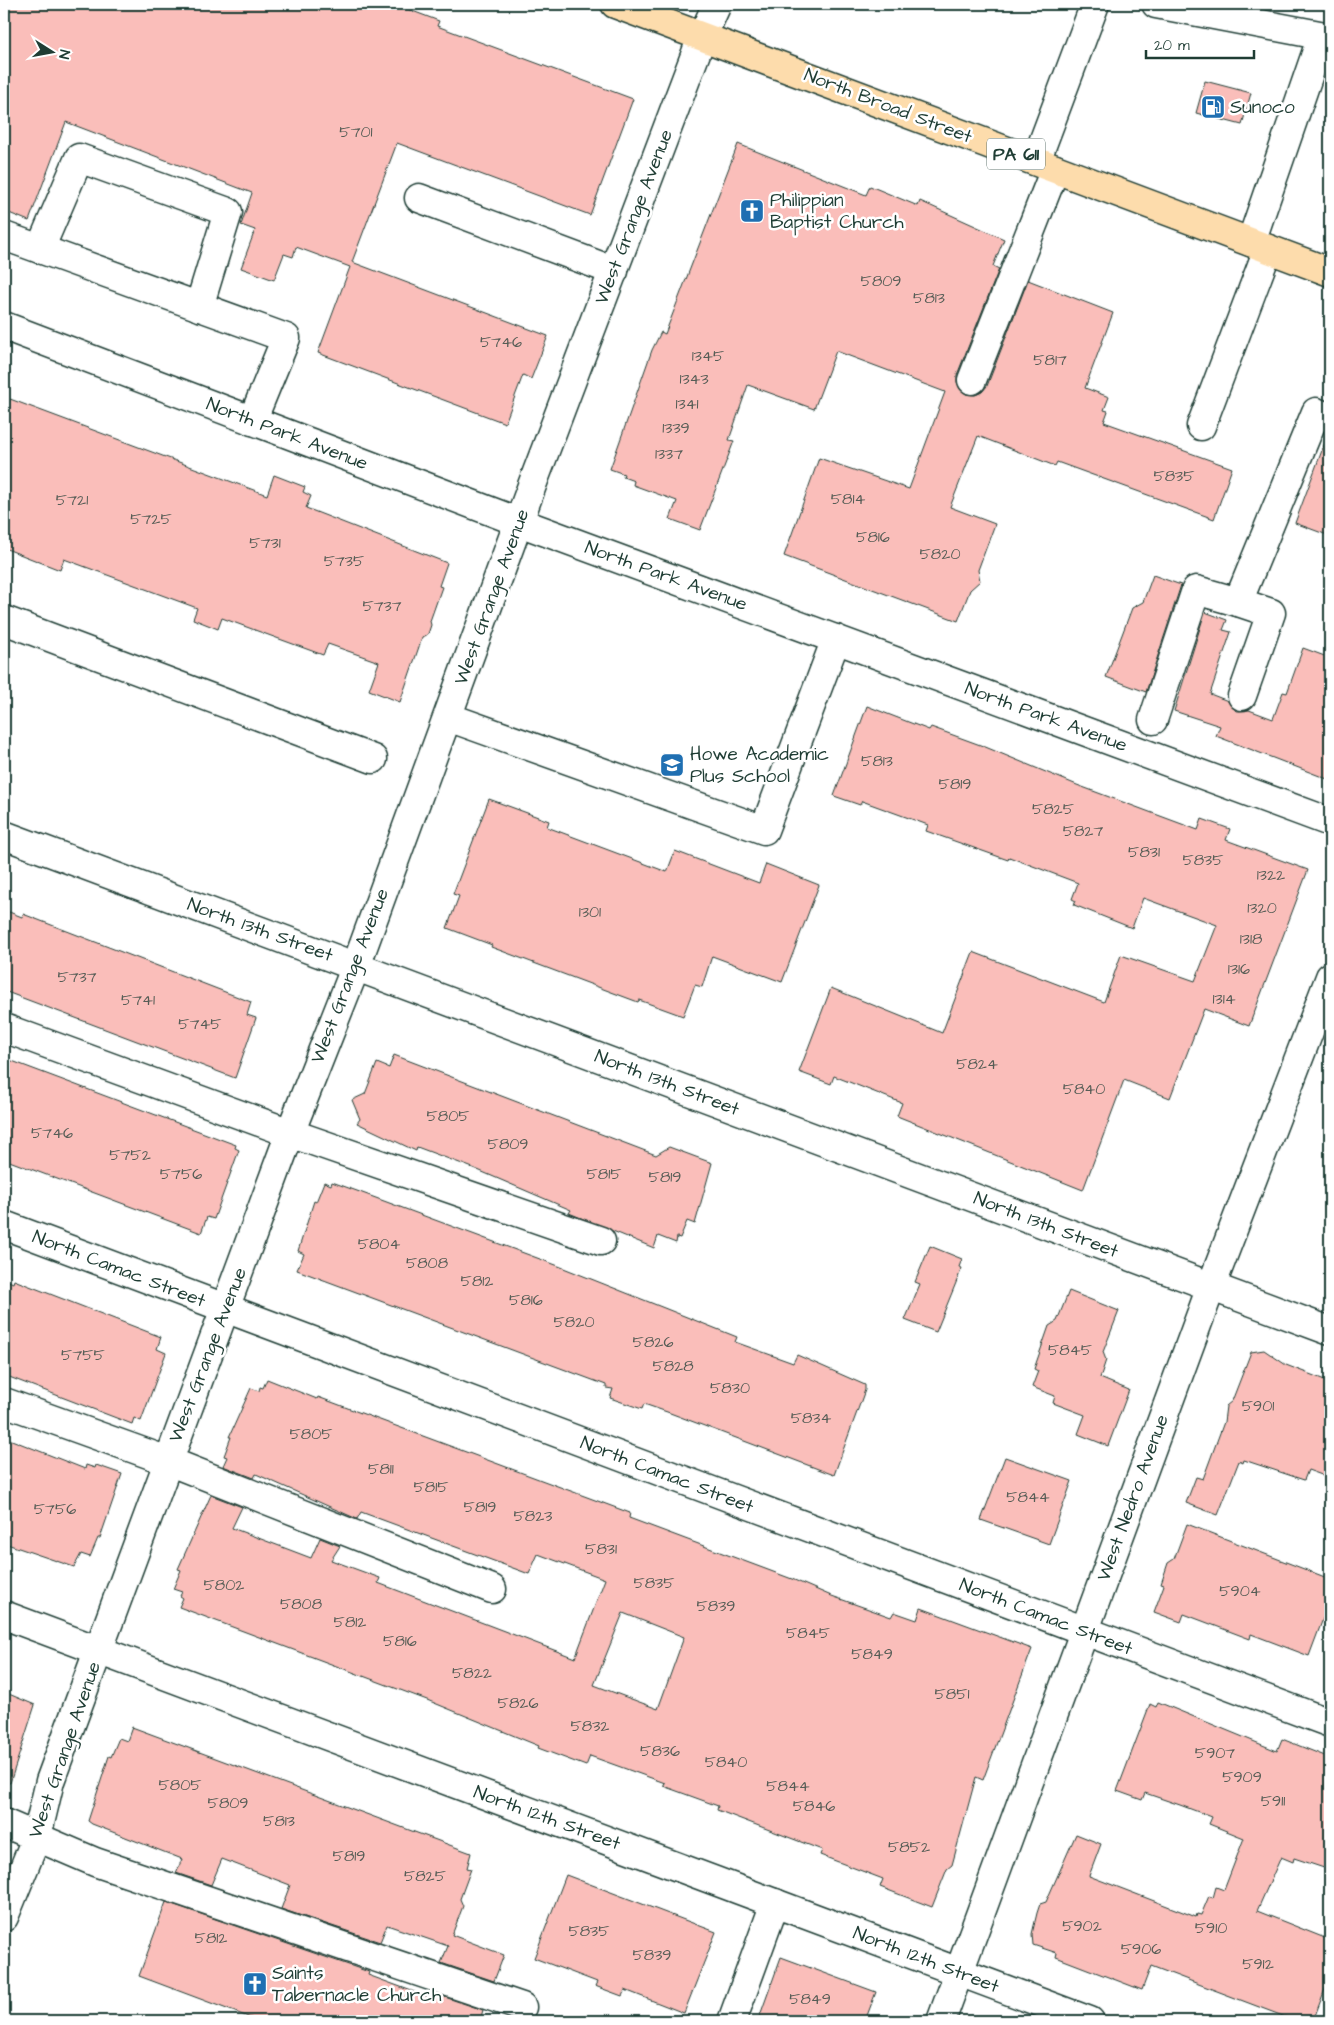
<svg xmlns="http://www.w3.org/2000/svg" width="1334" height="2025" font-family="'Architects Daughter',sans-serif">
<rect width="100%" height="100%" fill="#fff"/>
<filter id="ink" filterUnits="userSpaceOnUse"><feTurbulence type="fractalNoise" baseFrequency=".02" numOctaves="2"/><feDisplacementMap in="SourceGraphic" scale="10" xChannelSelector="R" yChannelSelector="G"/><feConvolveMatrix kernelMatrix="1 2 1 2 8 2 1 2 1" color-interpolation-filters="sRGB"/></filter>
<g filter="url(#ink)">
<g fill="#fabeba" stroke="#1f3d34" fill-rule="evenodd">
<polygon points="4,4 394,4 439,21 437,26 633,99 590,215 397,143 352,262 548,336 531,379 523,375 505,423 318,353 350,267 296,247 293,257 284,254 274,280 241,268 255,230 241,225 252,193 66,122 29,221 4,211"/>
<polygon points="1205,81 1251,93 1242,125 1196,113"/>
<polygon points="738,144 866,195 870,186 918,206 920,201 1004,239 993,266 999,269 957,375 957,382 960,389 966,394 975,395 982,392 987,386 1028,280 1113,313 1085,388 1109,397 1104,410 1108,411 1104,422 1232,468 1214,519 1057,462 1055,466 978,436 950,507 995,524 978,570 980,581 970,590 958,621 784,556 819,458 909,489 945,392 836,351 814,409 748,385 729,440 734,441 700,530 670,519 677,501 633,485 634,481 623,477 624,474 610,469 652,350 661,332 665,334"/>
<polygon points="10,399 267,495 274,475 305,487 303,492 311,496 306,508 447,563 439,586 442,587 430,621 431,625 428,634 422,638 400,702 369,690 379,662 328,644 323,655 222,618 218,629 193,619 197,608 64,559 60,570 4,548 4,416"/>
<polygon points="1327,437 1330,438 1330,536 1295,523"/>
<polygon points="1153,575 1181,585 1146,692 1106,677 1132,608 1143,602"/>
<polygon points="1205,612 1227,620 1223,630 1231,632 1210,694 1228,701 1236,711 1249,710 1273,719 1283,692 1287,693 1303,648 1330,658 1330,780 1216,736 1220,726 1174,711"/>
<polygon points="867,706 929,730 931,727 983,746 1077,785 1198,830 1202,819 1230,829 1226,840 1308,870 1249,1026 1204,1009 1170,1098 1124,1080 1083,1190 897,1116 902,1103 834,1076 831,1084 799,1072 831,988 942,1033 973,952 1104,1002 1121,955 1195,981 1217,925 1143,898 1132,928 1074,905 1076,901 1072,899 1078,883 1009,857 1008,860 926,831 928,825 862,801 860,805 834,796"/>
<polygon points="489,799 549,821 547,827 667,872 675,851 759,883 766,864 819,885 782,982 712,956 702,987 695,985 683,1016 639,1000 638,1002 491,947 492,945 447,928 459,896 453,894"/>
<polygon points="4,910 22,917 23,914 251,1002 247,1015 256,1018 235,1078 4,991"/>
<polygon points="394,1055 656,1155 669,1147 712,1163 695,1224 687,1221 680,1238 677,1237 676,1243 658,1236 654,1248 569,1213 571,1210 473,1168 417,1147 416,1151 357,1123 360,1119 352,1100 365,1094 377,1063 389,1068"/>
<polygon points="4,1058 236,1145 235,1148 239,1150 214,1219 207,1217 201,1233 4,1159"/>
<polygon points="324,1182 331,1185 332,1182 357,1191 556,1265 737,1337 735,1342 793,1363 797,1355 865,1385 865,1390 834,1475 670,1413 644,1404 642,1409 610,1398 613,1389 606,1388 606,1385 297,1270 304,1254 298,1251 314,1201 316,1202"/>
<polygon points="930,1246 962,1259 959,1267 962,1268 936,1332 905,1320 920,1284 915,1282"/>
<polygon points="4,1279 13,1283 14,1280 161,1337 157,1349 166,1353 141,1421 134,1418 132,1424 4,1375"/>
<polygon points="1069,1291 1119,1311 1103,1352 1106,1360 1100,1378 1129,1390 1108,1446 1078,1434 1085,1415 1053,1403 1055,1396 1032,1387 1038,1371 1034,1369 1049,1326 1057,1321"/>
<polygon points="1264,1350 1286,1365 1330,1382 1330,1478 1308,1470 1304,1480 1244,1460 1243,1463 1239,1461 1218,1515 1186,1503 1196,1477 1203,1479 1224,1422 1226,1406 1232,1401 1251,1352"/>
<path d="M 267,1379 L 317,1399 L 318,1397 L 630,1513 L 629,1518 L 792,1579 L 829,1595 L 891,1617 L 894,1612 L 917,1620 L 921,1608 L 1032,1649 L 983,1780 L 976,1777 L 952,1865 L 947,1869 L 932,1907 L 880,1887 L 883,1879 L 820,1855 L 822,1850 L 717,1810 L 718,1806 L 663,1786 L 665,1783 L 590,1756 L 586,1766 L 538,1748 L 539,1746 L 427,1700 L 179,1607 L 183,1598 L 180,1596 L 182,1592 L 173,1589 L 181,1570 L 178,1569 L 211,1495 L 242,1507 L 232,1528 L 311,1558 L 320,1538 L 340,1546 L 331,1560 L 380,1578 L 378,1583 L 575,1658 L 605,1579 L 538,1554 L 529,1574 L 361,1512 L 357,1519 L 256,1474 L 254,1478 L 223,1466 L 227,1457 L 224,1456 L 231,1437 L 229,1437 L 251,1388 L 259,1391 L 260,1387 L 263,1388 ZM 623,1613 L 684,1637 L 658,1709 L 594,1685 Z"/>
<polygon points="4,1437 85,1469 86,1465 95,1468 96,1465 122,1474 100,1538 98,1538 90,1557 81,1554 74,1567 4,1543"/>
<polygon points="1005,1457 1072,1481 1049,1544 981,1520"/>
<polygon points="1187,1524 1330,1579 1330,1600 1309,1656 1251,1634 1250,1639 1184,1614 1181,1622 1154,1612 1164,1585 1161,1584 1168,1563 1174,1559"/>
<polygon points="4,1692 35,1705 10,1783 4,1782"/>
<polygon points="1158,1702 1277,1751 1282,1739 1330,1758 1330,1870 1294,1858 1293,1862 1281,1857 1257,1911 1330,1940 1330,1976 1313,2021 1296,2021 1151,1966 1142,1990 1056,1957 1057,1953 1033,1945 1032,1934 1037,1913 1040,1904 1046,1902 1076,1834 1101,1844 1089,1876 1196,1917 1197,1914 1201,1915 1209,1896 1213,1898 1216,1887 1224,1890 1244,1838 1209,1824 1212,1817 1180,1805 1145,1793 1142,1800 1117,1791 1150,1704 1156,1707"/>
<polygon points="132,1727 471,1853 467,1868 471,1869 460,1899 463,1906 452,1935 504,1955 494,1981 441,1963 448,1946 387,1925 380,1942 281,1909 290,1885 222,1859 211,1885 176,1873 182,1859 92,1824 88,1821 109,1756 111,1757 119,1738 127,1741"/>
<polygon points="566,1875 716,1932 684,2013 625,1990 622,1996 595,1986 597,1982 534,1958"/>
<polygon points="166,1902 369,1972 368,1975 428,1997 430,1992 483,2010 481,2017 484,2018 484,2021 259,2021 139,1976"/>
<polygon points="781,1957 876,1992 865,2021 758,2021"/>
</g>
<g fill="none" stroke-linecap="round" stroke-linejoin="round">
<defs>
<g id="minor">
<polyline points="1156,4 1330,37"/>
<polyline points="1036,161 1095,4"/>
<polyline points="419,198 614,271"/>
<polyline points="4,236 286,338 252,421"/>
<polyline points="1251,242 1322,36"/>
<polyline points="40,249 79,158 228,212 199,307"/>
<polyline points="4,326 519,522 1330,822"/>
<polyline points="972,380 1055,169"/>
<polyline points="1201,426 1268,249"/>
<polyline points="4,620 373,759"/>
<polyline points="1242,696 1271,613 1238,602 1316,412 1330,418"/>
<polyline points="448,717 764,830 836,639"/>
<polyline points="1153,720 1196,590 1238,602"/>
<polyline points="4,835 1330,1331"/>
<polyline points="4,1028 290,1133 601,1241"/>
<polyline points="4,1225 1330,1723"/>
<polyline points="4,1402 168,1461 492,1589"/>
<polyline points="4,1615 1090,2021"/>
<polyline points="4,1823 95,1862 522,2007"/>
<polyline points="4,1917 37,1836 50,1781 290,1133 356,966 534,480 702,37 717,4"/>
<polyline points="732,2021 775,1903"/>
<polyline points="941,2021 1211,1287 1330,977"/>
</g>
<polyline id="major" points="615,4 1330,272"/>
</defs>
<use href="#minor" stroke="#1f3d34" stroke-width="31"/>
<use href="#major" stroke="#1f3d34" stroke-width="31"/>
<use href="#minor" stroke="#fff" stroke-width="28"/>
<use href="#major" stroke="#fddcac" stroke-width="28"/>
</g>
</g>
<defs>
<symbol id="fuel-square" viewBox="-11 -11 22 22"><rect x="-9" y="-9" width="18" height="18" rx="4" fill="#1f6fb2" stroke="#fff"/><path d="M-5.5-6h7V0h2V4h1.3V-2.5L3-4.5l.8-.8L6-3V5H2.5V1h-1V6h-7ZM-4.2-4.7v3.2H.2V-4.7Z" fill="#fff"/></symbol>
<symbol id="church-square" viewBox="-11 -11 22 22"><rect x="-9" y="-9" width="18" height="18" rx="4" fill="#1f6fb2" stroke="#fff"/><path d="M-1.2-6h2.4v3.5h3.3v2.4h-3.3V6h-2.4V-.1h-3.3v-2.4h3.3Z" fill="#fff"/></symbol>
<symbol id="school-square" viewBox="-11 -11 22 22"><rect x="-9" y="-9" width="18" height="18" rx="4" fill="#1f6fb2" stroke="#fff"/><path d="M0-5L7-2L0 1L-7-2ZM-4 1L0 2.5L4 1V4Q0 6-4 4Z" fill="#fff"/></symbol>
</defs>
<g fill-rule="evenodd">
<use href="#fuel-square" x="1199" y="93" width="28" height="28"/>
<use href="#church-square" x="738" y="197" width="28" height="28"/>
<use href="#school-square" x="658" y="751" width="28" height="28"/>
<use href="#church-square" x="241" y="1970" width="28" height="28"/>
</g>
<g text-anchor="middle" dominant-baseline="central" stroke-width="5" stroke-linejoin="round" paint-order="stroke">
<g font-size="16" fill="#565d56">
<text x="356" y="132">5701</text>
<text x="881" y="281">5809</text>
<text x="929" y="298">5813</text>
<text x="501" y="342">5746</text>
<text x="708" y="356">1345</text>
<text x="1050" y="360">5817</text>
<text x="694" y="379">1343</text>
<text x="687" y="404">1341</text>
<text x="676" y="428">1339</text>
<text x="669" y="454">1337</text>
<text x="1174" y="476">5835</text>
<text x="848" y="499">5814</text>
<text x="72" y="500">5721</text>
<text x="151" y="519">5725</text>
<text x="873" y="537">5816</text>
<text x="265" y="543">5731</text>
<text x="940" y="554">5820</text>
<text x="344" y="561">5735</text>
<text x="382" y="606">5737</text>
<text x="877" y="761">5813</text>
<text x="955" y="784">5819</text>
<text x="1053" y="809">5825</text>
<text x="1083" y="831">5827</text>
<text x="1144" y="852">5831</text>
<text x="1203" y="860">5835</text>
<text x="1271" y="875">1322</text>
<text x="1262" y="908">1320</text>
<text x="590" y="912">1301</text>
<text x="1251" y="939">1318</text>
<text x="1239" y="969">1316</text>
<text x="77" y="977">5737</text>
<text x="1224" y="999">1314</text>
<text x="138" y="1000">5741</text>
<text x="200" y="1024">5745</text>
<text x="977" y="1064">5824</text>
<text x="1084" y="1089">5840</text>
<text x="448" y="1116">5805</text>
<text x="52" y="1133">5746</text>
<text x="508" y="1144">5809</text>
<text x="130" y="1155">5752</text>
<text x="181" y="1174">5756</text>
<text x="604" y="1174">5815</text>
<text x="665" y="1177">5819</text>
<text x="379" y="1244">5804</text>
<text x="427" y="1263">5808</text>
<text x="477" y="1281">5812</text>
<text x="526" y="1300">5816</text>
<text x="574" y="1322">5820</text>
<text x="653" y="1342">5826</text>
<text x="1070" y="1350">5845</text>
<text x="83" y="1355">5755</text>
<text x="673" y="1366">5828</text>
<text x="730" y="1388">5830</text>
<text x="1258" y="1406">5901</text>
<text x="811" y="1418">5834</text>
<text x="311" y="1434">5805</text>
<text x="381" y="1469">5811</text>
<text x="431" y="1487">5815</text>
<text x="1028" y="1497">5844</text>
<text x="480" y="1507">5819</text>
<text x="55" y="1509">5756</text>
<text x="533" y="1516">5823</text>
<text x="601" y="1549">5831</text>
<text x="654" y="1583">5835</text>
<text x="224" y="1585">5802</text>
<text x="1240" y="1591">5904</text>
<text x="301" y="1604">5808</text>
<text x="716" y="1606">5839</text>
<text x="350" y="1622">5812</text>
<text x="808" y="1633">5845</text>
<text x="400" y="1641">5816</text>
<text x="872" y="1654">5849</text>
<text x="472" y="1673">5822</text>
<text x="952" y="1694">5851</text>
<text x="518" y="1703">5826</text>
<text x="590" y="1726">5832</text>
<text x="660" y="1751">5836</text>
<text x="1215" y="1753">5907</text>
<text x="726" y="1762">5840</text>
<text x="1242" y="1777">5909</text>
<text x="180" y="1785">5805</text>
<text x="788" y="1786">5844</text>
<text x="1273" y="1801">5911</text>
<text x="228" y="1803">5809</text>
<text x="814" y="1806">5846</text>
<text x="279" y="1821">5813</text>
<text x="909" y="1847">5852</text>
<text x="349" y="1856">5819</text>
<text x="425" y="1876">5825</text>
<text x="1082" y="1926">5902</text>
<text x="1211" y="1928">5910</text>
<text x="589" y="1931">5835</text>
<text x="211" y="1938">5812</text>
<text x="1141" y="1949">5906</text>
<text x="652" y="1955">5839</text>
<text x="1258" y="1964">5912</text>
<text x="810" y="1999">5849</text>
</g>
<rect fill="#fff" stroke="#627771" stroke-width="1" x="987" y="138.5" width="58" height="31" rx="4"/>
<g font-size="18" font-weight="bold" fill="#1f3d34">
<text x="1016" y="154">PA 611</text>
</g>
<g font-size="19" fill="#1f3d34" stroke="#fff">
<text transform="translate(888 106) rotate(21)">North Broad Street</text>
<text transform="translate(634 217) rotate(-69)">West Grange Avenue</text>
<text transform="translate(287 434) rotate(21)">North Park Avenue</text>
<text transform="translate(666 576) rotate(20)">North Park Avenue</text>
<text transform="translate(492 597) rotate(-70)">West Grange Avenue</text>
<text transform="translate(1046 717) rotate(20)">North Park Avenue</text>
<text transform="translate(260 930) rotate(20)">North 13th Street</text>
<text transform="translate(350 976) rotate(-69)">West Grange Avenue</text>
<text transform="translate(667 1083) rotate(21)">North 13th Street</text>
<text transform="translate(1046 1225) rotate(21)">North 13th Street</text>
<text transform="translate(119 1269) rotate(21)">North Camac Street</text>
<text transform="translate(208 1355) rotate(-69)">West Grange Avenue</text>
<text transform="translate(667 1475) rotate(21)">North Camac Street</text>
<text transform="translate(1133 1498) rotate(-70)">West Nedro Avenue</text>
<text transform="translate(1046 1617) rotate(21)">North Camac Street</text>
<text transform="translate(65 1750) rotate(-71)">West Grange Avenue</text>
<text transform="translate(547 1818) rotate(20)">North 12th Street</text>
<text transform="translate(926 1960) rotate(21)">North 12th Street</text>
</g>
<g font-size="19" fill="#1f3d34" stroke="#fff" text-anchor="start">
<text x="1230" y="107">Sunoco</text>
<text x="770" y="200">Philippian<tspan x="770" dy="22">Baptist Church</tspan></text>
<text x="690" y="754">Howe Academic<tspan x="690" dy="22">Plus School</tspan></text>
<text x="272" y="1973">Saints<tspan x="272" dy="22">Tabernacle Church</tspan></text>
</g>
</g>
<rect width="1334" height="2025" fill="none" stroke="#fff" stroke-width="20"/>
<rect x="10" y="10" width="1314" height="2005" fill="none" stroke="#1f3d34" stroke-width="2" filter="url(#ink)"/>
<g transform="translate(52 52) rotate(101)" stroke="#ffffff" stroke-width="4" paint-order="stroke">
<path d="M0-4L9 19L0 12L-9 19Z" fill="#1f3d34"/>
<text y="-8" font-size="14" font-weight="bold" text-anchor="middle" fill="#1f3d34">N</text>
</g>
<path d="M1146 50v8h108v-8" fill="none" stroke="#1f3d34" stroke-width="2.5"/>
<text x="1154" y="50" font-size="15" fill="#1f3d34" stroke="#ffffff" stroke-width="4" paint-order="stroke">20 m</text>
</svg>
